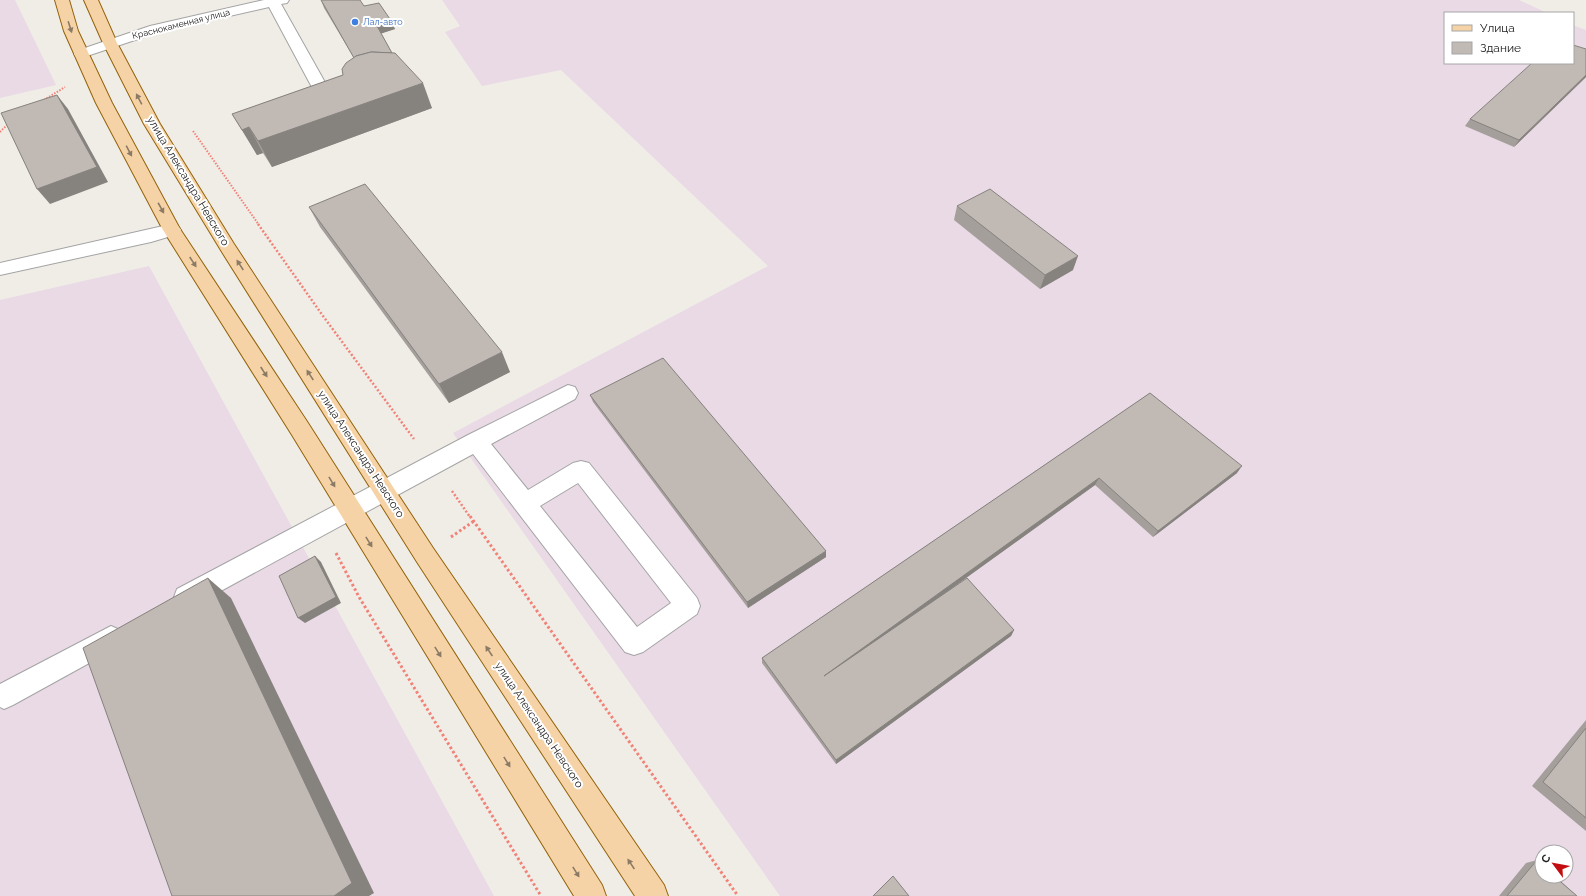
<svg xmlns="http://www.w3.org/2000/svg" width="1586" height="896" font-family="Raleway,sans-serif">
<rect width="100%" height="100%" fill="#f0ede7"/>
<g fill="#e9dae6" fill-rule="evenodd">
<polygon points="0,0 15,0 56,85 0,98"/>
<path d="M 442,0 L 1519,0 L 1547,13 L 1445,13 L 1445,63 L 1573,63 L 1573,25 L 1586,30 L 1586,896 L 780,896 L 453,433 L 768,266 L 561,70 L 482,86 L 445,32 L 460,26 ZM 1542,852 L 1566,852 L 1566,876 L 1542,876 Z"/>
<polygon points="149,266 494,896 0,896 0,300"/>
</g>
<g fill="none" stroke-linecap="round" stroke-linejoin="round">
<defs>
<g id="minor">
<polygon points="264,0 289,0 287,3 281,4 331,93 328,96 323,98 318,96 315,93 269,7 159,32 81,58 76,57 74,54 76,51 150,26"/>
<polygon points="172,224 178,226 181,230 178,234 151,242 0,275 0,263"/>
<path d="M 568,385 L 575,387 L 578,393 L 575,399 L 491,444 L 528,490 L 573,463 L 581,461 L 589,463 L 697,598 L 700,606 L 697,614 L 643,652 L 634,655 L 625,652 L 473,454 L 195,605 L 186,608 L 177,605 L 174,597 L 177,589 L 468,435 ZM 578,483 L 671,603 L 637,627 L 540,506 Z"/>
<polygon points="111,626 120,630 124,638 120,646 13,705 4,709 0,707 0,684"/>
</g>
<g id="major">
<polygon points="55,0 69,0 78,31 112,103 180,229 308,423 602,885 606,896 574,896 292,435 163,230 96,103 64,31"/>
<polygon points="84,0 98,0 117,43 160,124 234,244 433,548 664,885 668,896 635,896 417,562 222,252 144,124 103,43"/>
</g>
</defs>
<use href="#minor" stroke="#a4a4a4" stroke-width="2"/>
<use href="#major" stroke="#92630a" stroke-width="2"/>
<g stroke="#f18278" stroke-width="2" stroke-dasharray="1.5 1.5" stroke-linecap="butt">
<polyline points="44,100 65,87"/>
<polyline points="193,131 259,225"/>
<polyline points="0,132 8,124"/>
</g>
<g stroke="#f18278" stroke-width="2.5" stroke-dasharray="2 2" stroke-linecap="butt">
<polyline points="258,224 323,316 414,439"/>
<polyline points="452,491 470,517"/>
</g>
<g stroke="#f18278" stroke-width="3" stroke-dasharray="2.5 2.5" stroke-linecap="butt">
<polyline points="470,516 738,896"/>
<polyline points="451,537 474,521"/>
<polyline points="336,553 359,597 541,896"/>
</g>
<use href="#minor" fill="#fff" fill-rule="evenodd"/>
<use href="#major" fill="#f6d3a7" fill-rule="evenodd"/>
</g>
<g fill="#a59f9b">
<polygon points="321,0 364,6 395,29 381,33 392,53 432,108 272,167 263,153 257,155 232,114 343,75 354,58 324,8"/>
<polygon points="1586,49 1586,77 1514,147 1465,126 1470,119"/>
<polygon points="957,206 1073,270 1040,289 954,220"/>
<polygon points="309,207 510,372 449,403 320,227"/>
<polygon points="1150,393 1237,473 1153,537 1095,485 952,588 1014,630 1011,636 836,764 762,663 762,658"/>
<polygon points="590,395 826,557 748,608 593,402"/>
<polygon points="1586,720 1586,831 1532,786"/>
<polygon points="1537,860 1577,896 1499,896 1526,863"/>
</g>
<g fill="#86827e">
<polygon points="392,22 395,29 380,34 377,26"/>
<polygon points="1586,75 1586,77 1514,147 1519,140"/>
<polygon points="423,83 432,108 272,167 258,141"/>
<polygon points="57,95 68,109 108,182 50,204 37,189"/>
<polygon points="249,127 263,153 257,155 242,130"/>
<polygon points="1078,256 1073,270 1040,289 1045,275"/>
<polygon points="502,352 510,372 449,403 439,384"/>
<polygon points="1242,466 1237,473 1153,537 1158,531"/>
<polygon points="1099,478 1095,485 823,681 824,676"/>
<polygon points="826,551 826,557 748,608 747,602"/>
<polygon points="315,556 321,562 341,603 305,623 298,618"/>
<polygon points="208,578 231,598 374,893 369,896 334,896"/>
<polygon points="1014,630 1011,636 836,764 836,760"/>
</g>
<g fill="#c0b9b4" stroke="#86827e">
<polygon points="321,0 360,0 364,6 379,3 392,22 377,26 392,53 371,52 356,56 354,58"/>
<polygon points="1573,45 1586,49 1586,75 1519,140 1470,119 1532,63 1573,63"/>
<polygon points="371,52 395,53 423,83 258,141 249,127 242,130 232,114 343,75 342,69 346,63 356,56"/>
<polygon points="57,95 97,167 37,189 1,113"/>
<polygon points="365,184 502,352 439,384 309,207"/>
<polygon points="990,189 1078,256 1045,275 957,206"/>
<polygon points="663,358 826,551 747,602 590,395"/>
<polygon points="1150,393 1242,466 1158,531 1099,478 824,676 967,578 1014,630 836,760 762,658"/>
<polygon points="315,556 336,597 298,618 279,576"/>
<polygon points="208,578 352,883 334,896 172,896 83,648"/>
<polygon points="1586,728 1586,818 1543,782"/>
<polygon points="1537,860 1542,865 1542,876 1554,876 1577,896 1507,896"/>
<polygon points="893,876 909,896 873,896"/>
</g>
<defs><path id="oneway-solid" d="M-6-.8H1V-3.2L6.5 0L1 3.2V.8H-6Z"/></defs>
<g fill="#8b7a64">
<use href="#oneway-solid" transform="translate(70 27) rotate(72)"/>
<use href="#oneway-solid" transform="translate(139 99) rotate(-118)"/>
<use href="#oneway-solid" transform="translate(129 151) rotate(62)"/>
<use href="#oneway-solid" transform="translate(161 208) rotate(61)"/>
<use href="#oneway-solid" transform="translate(193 262) rotate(57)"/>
<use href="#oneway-solid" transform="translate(240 265) rotate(-123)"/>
<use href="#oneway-solid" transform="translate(264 372) rotate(57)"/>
<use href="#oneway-solid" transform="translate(310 375) rotate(-123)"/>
<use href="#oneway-solid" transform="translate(332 482) rotate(59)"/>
<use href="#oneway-solid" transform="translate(369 542) rotate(58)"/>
<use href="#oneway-solid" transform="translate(489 651) rotate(-124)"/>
<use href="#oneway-solid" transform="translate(438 652) rotate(58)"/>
<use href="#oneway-solid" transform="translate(507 762) rotate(58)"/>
<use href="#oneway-solid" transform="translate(631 864) rotate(-124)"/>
<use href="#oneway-solid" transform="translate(576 872) rotate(58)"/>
</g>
<circle fill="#3f7fe0" stroke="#fff" stroke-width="1.5" cx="355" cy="22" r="4"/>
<g text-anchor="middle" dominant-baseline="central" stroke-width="4" stroke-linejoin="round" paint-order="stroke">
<g font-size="9" fill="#366cbe" stroke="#fff" text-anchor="start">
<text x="363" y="22">Лал-авто</text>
</g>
<g font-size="9" fill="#202020" stroke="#fff">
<text transform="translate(181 24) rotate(-14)">Краснокаменная улица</text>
</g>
<g font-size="11" fill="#202020" stroke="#fff">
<text transform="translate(188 181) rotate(59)">улица Александра Невского</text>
<text transform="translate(361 454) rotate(57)">улица Александра Невского</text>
<text transform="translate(539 725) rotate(56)">улица Александра Невского</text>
</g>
</g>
<rect x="1444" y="12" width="130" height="52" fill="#ffffff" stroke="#a6a6a6"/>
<rect x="1452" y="25" width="20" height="6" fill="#f6d3a7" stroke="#a6a6a6"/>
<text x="1480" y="32" font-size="12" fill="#202020">Улица</text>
<rect x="1452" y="42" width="20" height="12" fill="#c0b9b4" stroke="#a6a6a6"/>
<text x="1480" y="52" font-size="12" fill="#202020">Здание</text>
<g transform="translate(1554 864) rotate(302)"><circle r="19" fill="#ffffff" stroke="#a6a6a6"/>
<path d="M0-3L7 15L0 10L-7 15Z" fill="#c30d10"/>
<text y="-6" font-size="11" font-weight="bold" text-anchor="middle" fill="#202020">С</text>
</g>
</svg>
